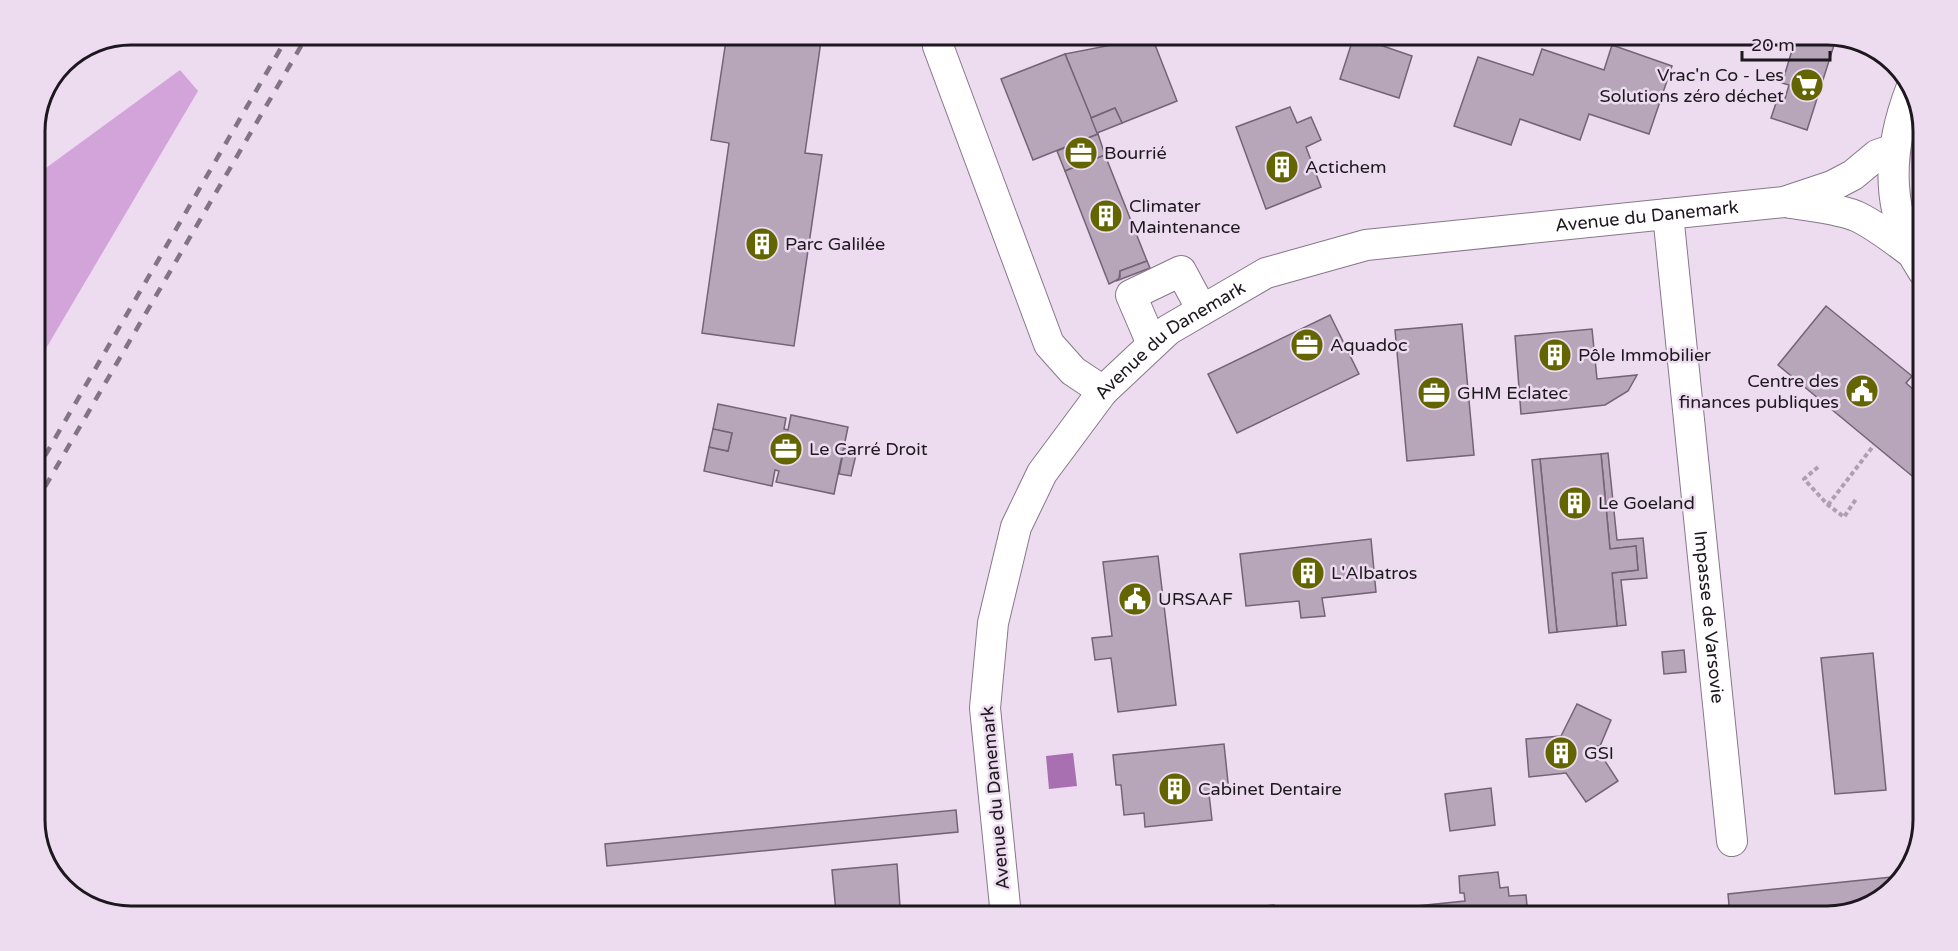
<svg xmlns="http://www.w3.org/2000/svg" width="1958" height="951" font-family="'Varela Round',sans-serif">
<rect width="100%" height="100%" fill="#eddbf0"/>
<g fill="#d3a4da">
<polygon points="180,70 198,91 35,367 35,176"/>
<polygon points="1921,118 1923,125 1923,236 1915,221 1910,153"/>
</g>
<polygon fill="#a870b1" points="1073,753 1077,786 1049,789 1046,756"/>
<g fill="#b7a6ba" stroke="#736375" stroke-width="1.5">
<polygon points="727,34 822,34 805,153 822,155 794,346 702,333 729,143 711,140"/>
<polygon points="1797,34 1812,34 1835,42 1807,130 1771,118 1777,100 1784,102 1789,85 1782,83"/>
<polygon points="1354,36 1412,56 1399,98 1340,79"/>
<polygon points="1152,37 1177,101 1122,123 1115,108 1091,118 1065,54"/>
<polygon points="1612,45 1672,66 1649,134 1589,114 1580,140 1520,119 1511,145 1454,126 1478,57 1533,75 1542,49 1604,70"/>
<polygon points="1065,54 1098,134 1033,160 1001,79"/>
<polygon points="1290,107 1297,123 1311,117 1321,140 1306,147 1321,187 1266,209 1236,127"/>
<polygon points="1115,108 1122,123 1097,133 1091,118"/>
<polygon points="1098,134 1105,155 1065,171 1057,151"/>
<polygon points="1105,155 1147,261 1120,271 1119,279 1109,284 1065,171"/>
<polygon points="1147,261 1150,268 1116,281 1120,277 1120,271"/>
<polygon points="1826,306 1912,376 1906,383 1923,398 1923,485 1778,365"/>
<polygon points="1330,315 1359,374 1237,433 1208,374"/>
<polygon points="1462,324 1474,455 1407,461 1395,330"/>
<polygon points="1592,329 1597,379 1637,375 1628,391 1605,405 1521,414 1515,336"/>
<polygon points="718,404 786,418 784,429 788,430 791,415 848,427 834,494 776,482 779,471 775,470 772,486 704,471 709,447 728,451 732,433 713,429"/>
<polygon points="713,429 732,433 728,451 709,447"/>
<polygon points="844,448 857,450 851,476 839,474"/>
<polygon points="1608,453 1617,540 1643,538 1647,578 1621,580 1626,625 1617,626 1612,573 1638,570 1636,546 1610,549 1601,454"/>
<polygon points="1601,454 1610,549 1636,546 1638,570 1612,573 1617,626 1557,632 1540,459"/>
<polygon points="1540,459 1557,632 1549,633 1532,460"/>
<polygon points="1371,539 1376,592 1322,598 1325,616 1301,618 1299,601 1246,606 1240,554"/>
<polygon points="1158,556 1176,705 1118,712 1111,658 1095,660 1092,638 1112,636 1103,562"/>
<polygon points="1684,650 1686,672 1664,674 1662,652"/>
<polygon points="1873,653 1886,790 1835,794 1821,658"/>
<polygon points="1577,704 1611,720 1600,746 1593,747 1596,760 1603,758 1618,781 1586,802 1566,773 1529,777 1526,739 1561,736"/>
<polygon points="1224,744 1229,792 1209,794 1212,820 1145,827 1144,813 1124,815 1121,785 1116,785 1113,755"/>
<polygon points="1600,746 1603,758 1596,760 1593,747"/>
<polygon points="1491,788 1495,825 1450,831 1445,794"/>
<polygon points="956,810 958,832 607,866 605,844"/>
<polygon points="897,864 900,907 836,912 832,870"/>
<polygon points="1498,872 1500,888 1508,887 1509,896 1526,895 1528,916 1388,916 1387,909 1465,901 1464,893 1460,893 1459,876"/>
<polygon points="1902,876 1880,900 1827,916 1730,916 1728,894"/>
<polygon points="1274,905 1274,916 1137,916"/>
</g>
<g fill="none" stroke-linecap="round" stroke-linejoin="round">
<defs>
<g id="minor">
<polyline points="938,46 1049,344 1073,371 1103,391"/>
<path d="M 1911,89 C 1887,151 1885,214 1923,271"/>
<path d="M 1790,203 C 1812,206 1835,208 1856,216 C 1876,225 1894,240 1912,253"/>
<path id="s1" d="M 1668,214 L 1732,841"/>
<polyline points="1152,344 1131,295 1181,271 1202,310"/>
<path id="s2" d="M 1006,916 L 985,708 L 993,623 L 1016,527 L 1042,473 L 1103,391 L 1168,330 L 1266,273 L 1366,245 L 1784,202 L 1832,186 L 1853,175 L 1877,155 L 1894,149"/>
</g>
</defs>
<use href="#minor" stroke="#88778a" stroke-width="32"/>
<g stroke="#ad9faf" stroke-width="4" stroke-dasharray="4.5 3" stroke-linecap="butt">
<polyline points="1818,467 1804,479 1828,505 1844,517 1856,499"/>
<polyline points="1828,505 1874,445"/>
</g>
<use href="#minor" stroke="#fff" stroke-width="30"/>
<g stroke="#817583" stroke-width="4.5" stroke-dasharray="10 10" stroke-linecap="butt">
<polyline points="35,473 289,34"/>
<polyline points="35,504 308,34"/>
</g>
</g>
<defs>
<symbol id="supermarket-disc" viewBox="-11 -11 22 22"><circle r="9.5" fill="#626500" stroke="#eddbf0"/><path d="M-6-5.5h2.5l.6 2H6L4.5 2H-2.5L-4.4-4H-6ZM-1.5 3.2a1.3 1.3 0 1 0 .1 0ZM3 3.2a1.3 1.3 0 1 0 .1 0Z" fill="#fff"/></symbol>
<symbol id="office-disc" viewBox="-11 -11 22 22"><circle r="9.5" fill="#626500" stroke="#eddbf0"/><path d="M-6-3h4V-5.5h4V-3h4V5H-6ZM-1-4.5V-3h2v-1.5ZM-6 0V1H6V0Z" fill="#fff"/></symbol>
<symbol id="building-disc" viewBox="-11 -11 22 22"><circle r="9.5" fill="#626500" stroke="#eddbf0"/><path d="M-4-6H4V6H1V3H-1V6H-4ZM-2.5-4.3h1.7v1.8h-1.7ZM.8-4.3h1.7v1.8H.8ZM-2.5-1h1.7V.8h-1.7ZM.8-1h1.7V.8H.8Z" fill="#fff"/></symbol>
<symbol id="civic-disc" viewBox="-11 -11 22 22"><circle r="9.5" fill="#626500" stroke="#eddbf0"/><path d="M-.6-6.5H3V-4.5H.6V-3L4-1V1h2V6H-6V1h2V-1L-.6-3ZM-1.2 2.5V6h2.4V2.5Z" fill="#fff"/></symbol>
</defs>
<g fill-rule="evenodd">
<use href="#supermarket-disc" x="1788" y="66" width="38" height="38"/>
<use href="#office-disc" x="1062" y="134" width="38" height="38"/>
<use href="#building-disc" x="1263" y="148" width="38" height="38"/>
<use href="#building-disc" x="1087" y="197" width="38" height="38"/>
<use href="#building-disc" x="743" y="225" width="38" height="38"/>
<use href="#office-disc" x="1288" y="326" width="38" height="38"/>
<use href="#building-disc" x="1536" y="336" width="38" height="38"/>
<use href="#civic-disc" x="1843" y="372" width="38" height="38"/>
<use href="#office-disc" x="1415" y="374" width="38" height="38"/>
<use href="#office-disc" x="767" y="430" width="38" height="38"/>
<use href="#building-disc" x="1556" y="484" width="38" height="38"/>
<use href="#building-disc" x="1289" y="554" width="38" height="38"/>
<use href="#civic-disc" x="1116" y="580" width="38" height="38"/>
<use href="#building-disc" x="1542" y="734" width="38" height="38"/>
<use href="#building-disc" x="1156" y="770" width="38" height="38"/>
</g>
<g text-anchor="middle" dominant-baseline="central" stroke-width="5" stroke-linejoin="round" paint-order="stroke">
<g font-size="18" fill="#1d171e" stroke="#eddbf0" text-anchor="start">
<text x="1784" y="75" text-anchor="end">Vrac'n Co - Les<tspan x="1784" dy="21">Solutions zéro déchet</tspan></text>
<text x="1104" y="153">Bourrié</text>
<text x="1305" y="167">Actichem</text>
<text x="1129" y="206">Climater<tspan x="1129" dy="21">Maintenance</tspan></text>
<text x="785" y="244">Parc Galilée</text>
<text x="1330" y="345">Aquadoc</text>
<text x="1578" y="355">Pôle Immobilier</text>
<text x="1839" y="381" text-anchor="end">Centre des<tspan x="1839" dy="21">finances publiques</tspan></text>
<text x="1457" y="393">GHM Eclatec</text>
<text x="809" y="449">Le Carré Droit</text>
<text x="1598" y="503">Le Goeland</text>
<text x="1331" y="573">L'Albatros</text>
<text x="1158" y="599">URSAAF</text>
<text x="1584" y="753">GSI</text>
<text x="1198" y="789">Cabinet Dentaire</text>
</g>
<g font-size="18" fill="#1d171e" stroke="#eddbf0">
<text stroke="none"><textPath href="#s2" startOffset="1144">Avenue du Danemark</textPath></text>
<text stroke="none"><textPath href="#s2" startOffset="640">Avenue du Danemark</textPath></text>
<text stroke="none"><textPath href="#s1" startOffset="405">Impasse de Varsovie</textPath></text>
<text transform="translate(995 798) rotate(-95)">Avenue du Danemark</text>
</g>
</g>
<path d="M0 0H1958V951H0ZM131 45H1827A86 86 0 0 1 1913 131V820A86 86 0 0 1 1827 906H131A86 86 0 0 1 45 820V131A86 86 0 0 1 131 45Z" fill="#eddbf0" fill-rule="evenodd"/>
<path fill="none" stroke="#1d171e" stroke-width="3" d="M131 45H1827A86 86 0 0 1 1913 131V820A86 86 0 0 1 1827 906H131A86 86 0 0 1 45 820V131A86 86 0 0 1 131 45Z"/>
<path d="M1742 51v9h88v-9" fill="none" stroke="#1d171e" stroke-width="3"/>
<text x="1751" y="51" font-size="18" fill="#1d171e" stroke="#eddbf0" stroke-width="4.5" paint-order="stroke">20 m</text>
</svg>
